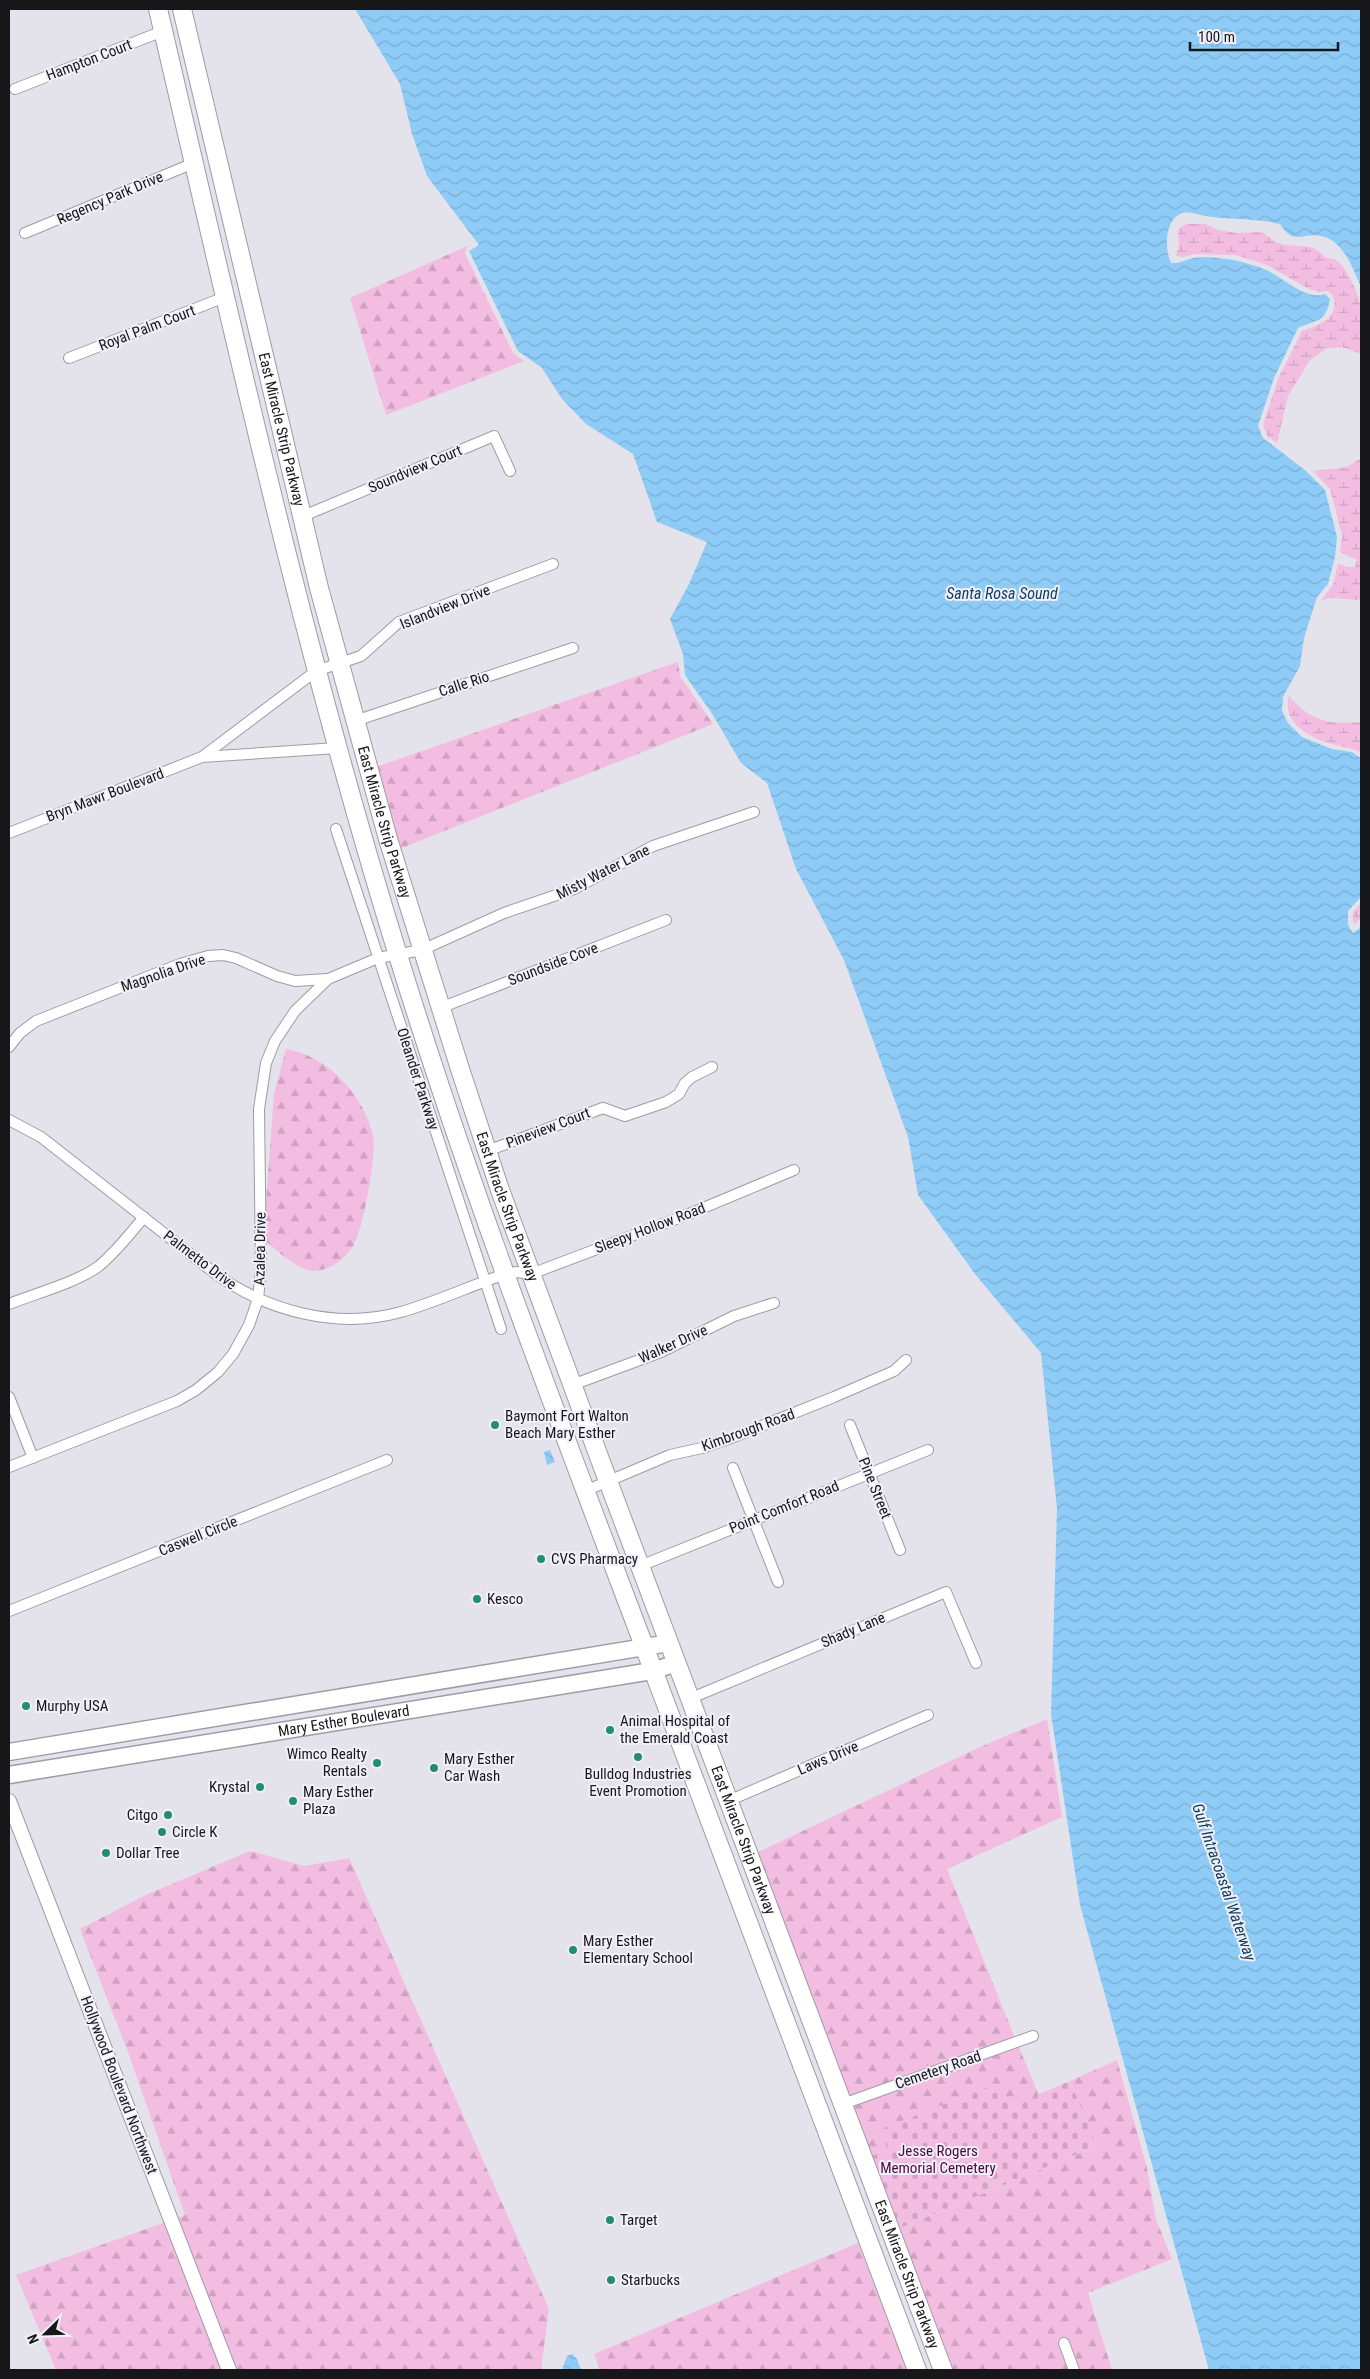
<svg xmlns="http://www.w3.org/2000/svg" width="1370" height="2379" font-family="'Roboto Condensed',sans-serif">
<defs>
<pattern id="forest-firs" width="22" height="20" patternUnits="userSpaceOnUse" patternTransform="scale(1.25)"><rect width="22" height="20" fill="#f3bde2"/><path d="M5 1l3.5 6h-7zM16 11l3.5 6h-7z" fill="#d0a2c1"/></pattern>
<pattern id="wetland-marsh" width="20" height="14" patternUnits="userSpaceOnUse" patternTransform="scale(1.25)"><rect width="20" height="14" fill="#f3bde2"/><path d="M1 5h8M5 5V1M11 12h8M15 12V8" fill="none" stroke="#d0a2c1"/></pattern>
<pattern id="cemetery-stones" width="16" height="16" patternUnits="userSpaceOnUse" patternTransform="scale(1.25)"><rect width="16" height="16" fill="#f3bde2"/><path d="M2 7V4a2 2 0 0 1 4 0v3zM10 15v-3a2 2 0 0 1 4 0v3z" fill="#d0a2c1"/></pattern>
<pattern id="water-waves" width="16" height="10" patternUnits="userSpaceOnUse" patternTransform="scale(1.25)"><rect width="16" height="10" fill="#8eccf7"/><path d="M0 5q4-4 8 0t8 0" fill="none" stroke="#7aaed3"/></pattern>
</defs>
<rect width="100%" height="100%" fill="#e4e3ec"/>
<g fill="url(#forest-firs)">
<polygon points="472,244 467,247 465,253 513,353 524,361 386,415 350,298"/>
<polygon points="678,662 680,676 713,724 399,849 376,767"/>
<path d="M 286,1049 C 328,1056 364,1095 373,1136 C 377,1153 363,1234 352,1248 C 343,1260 330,1270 314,1271 C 299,1271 277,1251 266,1241 L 266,1201 L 274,1094 Z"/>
<polygon points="1047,1719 1062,1817 947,1869 1015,2038 848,2097 754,1854 980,1747"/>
<polygon points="250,1851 304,1866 349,1858 549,2309 541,2370 235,2370 177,2218 185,2215 129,2055 80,1929 148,1894"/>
<polygon points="1019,2047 1039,2096 1009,2107 1001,2086 995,2084 885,2128 882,2134 888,2150 872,2156 852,2106"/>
<polygon points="1117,2060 1147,2168 1156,2219 1172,2259 1088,2293 1112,2370 1080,2370 1067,2337 1057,2341 1068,2370 953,2370 900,2228 1097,2146 1070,2081"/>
<polygon points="166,2222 223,2370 56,2370 16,2275"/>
<polygon points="858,2243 907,2370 600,2370 594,2354"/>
</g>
<g fill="url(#wetland-marsh)">
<path d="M 1186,224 L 1205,224 L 1218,230 L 1237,233 L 1263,232 C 1282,249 1287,244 1309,247 C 1316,248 1320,253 1325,257 C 1329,259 1333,258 1336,260 C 1346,266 1360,296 1361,308 C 1363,323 1361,339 1361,354 L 1342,347 L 1326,349 L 1310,360 L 1288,396 L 1277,443 L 1267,436 L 1263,425 L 1278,379 L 1302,331 C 1318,325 1340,319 1333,296 L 1328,291 L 1319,292 L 1309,289 L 1267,265 L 1235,255 L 1195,254 L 1183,257 L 1176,256 L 1179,245 L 1178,229 Z"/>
<polygon points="1361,458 1361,600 1331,598 1321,600 1333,585 1338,563 1347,567 1355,567 1357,560 1340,552 1342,535 1330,489 1313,471 1347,467"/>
<path d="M 1289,696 C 1310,721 1330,725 1361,722 L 1361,753 C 1353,747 1344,748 1335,745 C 1312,739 1281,724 1289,696 Z"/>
<polygon points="1361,903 1361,918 1355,924 1353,922 1353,912"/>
</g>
<polygon fill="url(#cemetery-stones)" points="1070,2081 1097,2146 900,2228 872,2156 888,2150 881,2134 884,2128 995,2084 1001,2086 1009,2107"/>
<g fill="url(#water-waves)">
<path d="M 355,9 L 1361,9 L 1361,287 C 1354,271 1344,243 1325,237 C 1304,230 1295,248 1280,224 C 1256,218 1231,220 1206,216 C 1198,215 1188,210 1180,214 C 1164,222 1165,250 1171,263 C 1179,264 1185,260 1193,258 C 1213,255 1247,261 1266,270 C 1283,277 1306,301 1325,294 L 1330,299 C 1326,322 1317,320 1298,328 L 1274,378 L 1258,426 L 1263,438 L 1306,471 L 1325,490 L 1337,537 L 1335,557 L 1328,584 L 1317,597 L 1304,638 L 1300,666 L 1283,697 L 1282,711 L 1288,723 L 1302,737 L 1332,749 L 1352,752 L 1361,758 L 1361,897 L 1348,911 L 1348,925 L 1353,933 L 1361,927 L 1361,2370 L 1209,2370 L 1080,1905 L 1051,1714 L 1057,1509 L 1041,1353 L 975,1274 L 918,1195 L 908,1137 L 844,960 L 796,869 L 767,783 L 741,763 L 713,715 L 685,675 L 683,654 L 670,619 L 689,584 L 707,542 L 657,522 L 633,454 L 586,424 L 562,399 L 542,368 L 518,351 L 469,251 L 479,245 L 427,176 L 412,134 L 400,84 Z"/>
<polygon points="550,1450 555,1462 547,1465 544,1452"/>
<polygon points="572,2354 577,2359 581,2370 562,2370 567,2356"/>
</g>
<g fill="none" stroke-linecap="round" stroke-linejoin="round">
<defs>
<g id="minor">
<polyline points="15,89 163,31"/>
<polyline points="25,233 194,163"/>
<polyline points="69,358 225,297"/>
<polyline points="301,517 494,436 510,471"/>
<polyline points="355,721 573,648"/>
<polyline points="202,757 337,748"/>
<polyline points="336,829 501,1329"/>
<polyline points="9,833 202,757 316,671 361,656 399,622 553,564"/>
<polyline points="440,1008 666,920"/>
<polyline points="9,1047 20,1033 36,1021 180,964 208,956 223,955 236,958 277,976 295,981 328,979"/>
<path d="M 9,1120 L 41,1137 L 212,1271 C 265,1311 336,1330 401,1312 C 436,1302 470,1286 505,1274 L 517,1272 L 531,1274 L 684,1216 L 794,1170"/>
<polyline points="487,1151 603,1108 625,1116 666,1102 679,1094 685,1083 692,1077 712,1067"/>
<path d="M 9,1304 C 34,1294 78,1282 99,1266 C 116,1252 130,1234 144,1217"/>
<polyline points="572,1385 661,1352 734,1316 774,1303"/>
<polyline points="9,1397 33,1458"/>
<polyline points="850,1425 900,1550"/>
<polyline points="9,1467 177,1401 196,1390 218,1372 233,1354 249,1325 258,1299 261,1268 259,1109 266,1063 275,1041 295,1011 328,979 378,958 422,950 504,913 574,889 653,846 754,812"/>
<polyline points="733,1468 778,1582"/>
<polyline points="585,1491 670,1455 702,1448 739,1435 834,1397 894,1371 906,1360"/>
<polyline points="640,1566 928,1450"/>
<polyline points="9,1611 387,1460"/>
<polyline points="689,1699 946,1592 976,1663"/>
<polyline points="728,1801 928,1715"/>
<polyline points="843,2104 1033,2036"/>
<polyline points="1064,2343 1074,2370"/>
</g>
<polyline id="tertiary" points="9,1801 229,2370"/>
<g id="primary">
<polyline points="9,1752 669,1643"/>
<path id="s1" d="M 9,1775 L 652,1671 L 677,1663"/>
</g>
<g id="trunk">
<path d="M 158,9 C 232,325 301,642 397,952 C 469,1187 557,1416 644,1646 C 734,1888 826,2129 917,2370"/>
<path id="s2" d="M 182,9 L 319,588 L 388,839 L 460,1069 L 500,1190 L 608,1481 L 943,2370"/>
</g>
</defs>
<use href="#minor" stroke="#9d9ca5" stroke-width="12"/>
<use href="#tertiary" stroke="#9d9ca5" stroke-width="16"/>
<use href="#primary" stroke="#9d9ca5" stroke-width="19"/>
<use href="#trunk" stroke="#9d9ca5" stroke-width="20"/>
<use href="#minor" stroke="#fff" stroke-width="10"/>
<use href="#tertiary" stroke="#fff" stroke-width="14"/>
<use href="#primary" stroke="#fff" stroke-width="16"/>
<use href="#trunk" stroke="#fff" stroke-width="18"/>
</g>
<g fill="#248e6b" stroke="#f1f0fa" stroke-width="2">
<circle cx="495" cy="1425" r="5"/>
<circle cx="541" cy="1559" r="5"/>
<circle cx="477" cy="1599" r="5"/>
<circle cx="26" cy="1706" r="5"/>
<circle cx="610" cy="1730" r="5"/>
<circle cx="638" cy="1757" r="5"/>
<circle cx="377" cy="1763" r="5"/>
<circle cx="434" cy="1768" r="5"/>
<circle cx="260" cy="1787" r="5"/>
<circle cx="293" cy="1801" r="5"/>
<circle cx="168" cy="1815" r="5"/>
<circle cx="162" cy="1832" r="5"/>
<circle cx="106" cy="1853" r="5"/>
<circle cx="573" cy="1950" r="5"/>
<circle cx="610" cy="2220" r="5"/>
<circle cx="611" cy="2280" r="5"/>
</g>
<g text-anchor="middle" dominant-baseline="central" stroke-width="4" stroke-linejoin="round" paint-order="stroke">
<g font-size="15" fill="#17171a" stroke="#f1f0fa">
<text transform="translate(89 60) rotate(-21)">Hampton Court</text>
<text transform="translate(110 198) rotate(-23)">Regency Park Drive</text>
<text transform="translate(147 328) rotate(-21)">Royal Palm Court</text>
<text stroke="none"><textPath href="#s2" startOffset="432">East Miracle Strip Parkway</textPath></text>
<text transform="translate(415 469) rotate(-23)">Soundview Court</text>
<text transform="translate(445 607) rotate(-22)">Islandview Drive</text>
<text transform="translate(464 684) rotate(-18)">Calle Rio</text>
<text transform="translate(105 795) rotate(-21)">Bryn Mawr Boulevard</text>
<text stroke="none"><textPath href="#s2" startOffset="838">East Miracle Strip Parkway</textPath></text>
<text transform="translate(603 872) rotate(-27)">Misty Water Lane</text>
<text transform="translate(553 964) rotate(-21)">Soundside Cove</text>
<text transform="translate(163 973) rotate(-19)">Magnolia Drive</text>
<text transform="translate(418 1079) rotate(72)">Oleander Parkway</text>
<text transform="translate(548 1128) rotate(-21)">Pineview Court</text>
<text stroke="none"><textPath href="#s2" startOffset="1242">East Miracle Strip Parkway</textPath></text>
<text transform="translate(650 1228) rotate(-21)">Sleepy Hollow Road</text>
<text transform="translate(260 1249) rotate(-89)">Azalea Drive</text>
<text transform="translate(200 1260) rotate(37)">Palmetto Drive</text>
<text transform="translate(673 1344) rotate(-24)">Walker Drive</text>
<text transform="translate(748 1430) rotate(-20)">Kimbrough Road</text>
<text transform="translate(875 1488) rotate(68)">Pine Street</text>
<text transform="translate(784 1507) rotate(-22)">Point Comfort Road</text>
<text transform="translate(198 1536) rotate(-22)">Caswell Circle</text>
<text transform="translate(853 1630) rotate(-23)">Shady Lane</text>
<text stroke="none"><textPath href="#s1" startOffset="339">Mary Esther Boulevard</textPath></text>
<text transform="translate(828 1758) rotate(-23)">Laws Drive</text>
<text stroke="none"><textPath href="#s2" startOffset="1918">East Miracle Strip Parkway</textPath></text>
<text transform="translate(938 2070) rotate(-19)">Cemetery Road</text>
<text transform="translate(119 2085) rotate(69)">Hollywood Boulevard Northwest</text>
<text stroke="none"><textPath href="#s2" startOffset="2382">East Miracle Strip Parkway</textPath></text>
</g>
<g font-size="15" fill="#17171a" stroke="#f1f0fa" text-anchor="start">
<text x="505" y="1416">Baymont Fort Walton<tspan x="505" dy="17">Beach Mary Esther</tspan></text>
<text x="551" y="1559">CVS Pharmacy</text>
<text x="487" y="1599">Kesco</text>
<text x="36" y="1706">Murphy USA</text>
<text x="620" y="1721">Animal Hospital of<tspan x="620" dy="17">the Emerald Coast</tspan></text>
<text x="367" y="1754" text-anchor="end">Wimco Realty<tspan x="367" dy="17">Rentals</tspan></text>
<text x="444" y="1759">Mary Esther<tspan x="444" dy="17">Car Wash</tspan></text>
<text x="638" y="1774" text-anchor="middle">Bulldog Industries<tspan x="638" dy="17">Event Promotion</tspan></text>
<text x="250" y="1787" text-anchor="end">Krystal</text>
<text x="303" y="1792">Mary Esther<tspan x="303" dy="17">Plaza</tspan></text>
<text x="158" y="1815" text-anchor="end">Citgo</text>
<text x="172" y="1832">Circle K</text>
<text x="116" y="1853">Dollar Tree</text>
<text x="583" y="1941">Mary Esther<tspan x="583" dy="17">Elementary School</tspan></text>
<text x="620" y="2220">Target</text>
<text x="621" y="2280">Starbucks</text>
</g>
<g font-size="15" fill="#4d073f" stroke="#f1f0fa">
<text x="938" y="2151">Jesse Rogers<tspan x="938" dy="17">Memorial Cemetery</tspan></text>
</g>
<g font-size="16" font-style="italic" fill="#10405d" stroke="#f1f0fa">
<text x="1002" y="593">Santa Rosa Sound</text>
<text transform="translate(1224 1882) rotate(71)">Gulf Intracoastal Waterway</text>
</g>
</g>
<rect width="1370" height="2379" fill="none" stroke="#17171a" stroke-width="20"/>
<g transform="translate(45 2334) rotate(247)" stroke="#f1f0fa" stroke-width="4" paint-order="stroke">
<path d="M0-4L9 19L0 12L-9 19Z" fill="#17171a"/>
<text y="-8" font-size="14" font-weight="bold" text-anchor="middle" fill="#17171a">N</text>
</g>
<path d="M1190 42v8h148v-8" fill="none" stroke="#17171a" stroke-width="2.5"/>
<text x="1198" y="42" font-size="15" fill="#17171a" stroke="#f1f0fa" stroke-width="4" paint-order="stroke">100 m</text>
</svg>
